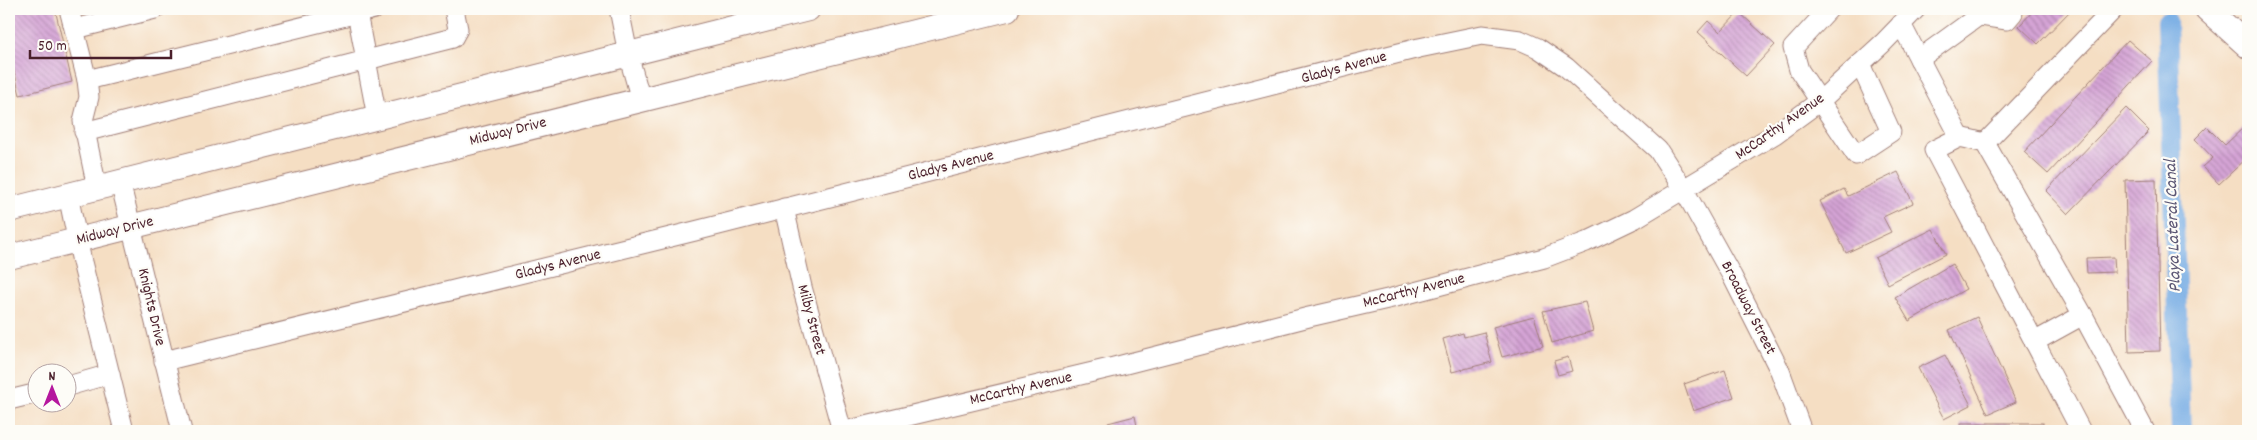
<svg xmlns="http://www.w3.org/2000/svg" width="2257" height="440" font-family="Dekko,sans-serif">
<defs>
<pattern id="building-back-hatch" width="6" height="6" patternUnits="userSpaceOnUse" patternTransform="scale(1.25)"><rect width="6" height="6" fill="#d5a4d6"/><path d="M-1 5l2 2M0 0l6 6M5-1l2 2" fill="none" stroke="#af85ae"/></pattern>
</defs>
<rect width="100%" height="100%" fill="#fdfcf7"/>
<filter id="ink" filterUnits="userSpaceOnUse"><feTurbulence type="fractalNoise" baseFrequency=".02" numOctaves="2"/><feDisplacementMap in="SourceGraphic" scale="10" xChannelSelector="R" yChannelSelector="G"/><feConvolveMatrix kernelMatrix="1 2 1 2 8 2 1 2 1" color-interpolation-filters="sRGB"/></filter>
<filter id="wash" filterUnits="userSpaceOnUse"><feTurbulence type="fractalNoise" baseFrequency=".0096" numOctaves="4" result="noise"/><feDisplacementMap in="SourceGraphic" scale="20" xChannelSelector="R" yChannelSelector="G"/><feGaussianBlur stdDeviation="1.12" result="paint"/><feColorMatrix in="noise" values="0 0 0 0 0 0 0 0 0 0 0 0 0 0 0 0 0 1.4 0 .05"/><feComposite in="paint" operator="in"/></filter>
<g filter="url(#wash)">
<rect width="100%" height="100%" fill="#f5dec3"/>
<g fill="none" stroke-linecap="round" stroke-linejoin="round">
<polyline stroke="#76ace4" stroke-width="20" points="2167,21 2181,431"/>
</g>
<g id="blocks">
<g fill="url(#building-back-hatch)">
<polygon points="9,9 55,9 72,82 20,95 9,51"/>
<polygon points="2035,9 2072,9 2038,44 2019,26"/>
<polygon points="1739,12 1775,45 1746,76 1698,32 1708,21 1720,32"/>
<polygon points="2128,40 2152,61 2048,174 2024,152"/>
<polygon points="2126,108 2149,131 2068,214 2046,191"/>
<polygon points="2245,126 2248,128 2248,157 2219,184 2203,167 2213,158 2195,139 2207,127 2225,145"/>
<polygon points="1898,172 1913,203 1883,217 1891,232 1846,253 1820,201 1844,189 1848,196"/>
<polygon points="2156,179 2160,351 2129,352 2125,180"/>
<polygon points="1933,229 1946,254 1888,284 1875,258"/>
<polygon points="2114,257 2115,272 2087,273 2086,258"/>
<polygon points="1952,264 1966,289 1909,321 1895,297"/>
<polygon points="1585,302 1593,331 1552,343 1543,311"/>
<polygon points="1534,316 1543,346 1502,357 1493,327"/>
<polygon points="1977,317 2016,402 1988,414 1949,330"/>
<polygon points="1484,332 1492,362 1452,372 1443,339 1463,333 1464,337"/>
<polygon points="1945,355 1971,405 1944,419 1918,368"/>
<polygon points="1568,357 1572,371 1558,375 1554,361"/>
<polygon points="1725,370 1734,397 1693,411 1684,384"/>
<polygon points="1135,416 1138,431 1110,431 1108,423"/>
<rect x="1961" y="423" width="82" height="8"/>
</g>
</g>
</g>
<g filter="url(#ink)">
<use href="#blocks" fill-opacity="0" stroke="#a07e77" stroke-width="1"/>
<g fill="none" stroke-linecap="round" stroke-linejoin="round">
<defs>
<g id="minor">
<polyline points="69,9 87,80 89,97 83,121 97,188"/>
<polyline points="619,9 628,54 641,100"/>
<polyline points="1829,9 1793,48 1799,70 1856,155 1891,132 1860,64"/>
<polyline points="1981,9 1981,16 2007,20 2013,13"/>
<polyline points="357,13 377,117"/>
<polyline points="1901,24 1960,137"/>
<polyline points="75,29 155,9"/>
<polyline points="1919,59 1988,9"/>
<polyline points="87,80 374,9"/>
<polyline points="84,132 453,38 458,29 454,9"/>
<polyline points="1985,143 2114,9"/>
<polyline points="120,182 182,431"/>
<polyline points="68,195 82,262 124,431"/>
<polyline points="784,208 802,287 842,431"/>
<polyline points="2034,342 2083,315"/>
<polyline points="164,361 695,231 1419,48 1482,35 1520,40 1538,48 1566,67 1658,150 1684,190 1732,276 1780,371 1802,431"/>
<polyline points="68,386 110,374"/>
<polyline points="9,400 38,393"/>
<polyline points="845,431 1114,367 1309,317 1392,298 1544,258 1586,242 1634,219 1775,134 1820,101 1883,43 1916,9"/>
<polyline points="2081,431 1934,150 1960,137 1985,143 2083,315 2145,431"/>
</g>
<g id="major">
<polyline points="2207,9 2248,46"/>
<polyline points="9,210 808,9"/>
<polyline points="9,257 1007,9"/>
</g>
</defs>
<use href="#minor" stroke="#a07e77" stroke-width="21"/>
<use href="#major" stroke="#a07e77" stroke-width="26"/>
<use href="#minor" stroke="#fff" stroke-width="19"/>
<use href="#major" stroke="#fff" stroke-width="24"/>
</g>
</g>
<g text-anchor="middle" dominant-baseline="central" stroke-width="4.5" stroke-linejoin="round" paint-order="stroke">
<g font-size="16" fill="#4a1f2b" stroke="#fdfcf7">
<text transform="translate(1344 68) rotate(-15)">Gladys Avenue</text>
<text transform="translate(1780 127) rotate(-35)">McCarthy Avenue</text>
<text transform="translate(508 132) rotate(-14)">Midway Drive</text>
<text transform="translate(951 166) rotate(-14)">Gladys Avenue</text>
<text transform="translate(115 231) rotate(-14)">Midway Drive</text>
<text transform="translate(558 265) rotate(-14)">Gladys Avenue</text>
<text transform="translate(1414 291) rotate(-14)">McCarthy Avenue</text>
<text transform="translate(151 307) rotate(77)">Knights Drive</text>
<text transform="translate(1748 308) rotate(63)">Broadway Street</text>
<text transform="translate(811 320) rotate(75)">Milby Street</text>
<text transform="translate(1021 389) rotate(-13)">McCarthy Avenue</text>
</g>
<g font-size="18" font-style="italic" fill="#5c5775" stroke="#fdfcf7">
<text transform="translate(2174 226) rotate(-92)">Playa Lateral Canal</text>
</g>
</g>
<rect width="2257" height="440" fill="none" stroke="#fdfcf7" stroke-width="30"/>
<g transform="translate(52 388)"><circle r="24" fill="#fdfcf7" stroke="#b5a4a5"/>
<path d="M0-4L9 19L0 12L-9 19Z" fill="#b5179e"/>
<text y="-8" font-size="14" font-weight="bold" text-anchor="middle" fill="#4a1f2b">N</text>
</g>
<path d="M30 50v8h141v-8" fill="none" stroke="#4a1f2b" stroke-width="2.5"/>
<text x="38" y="50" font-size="15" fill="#4a1f2b" stroke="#fdfcf7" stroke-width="4" paint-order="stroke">50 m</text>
</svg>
